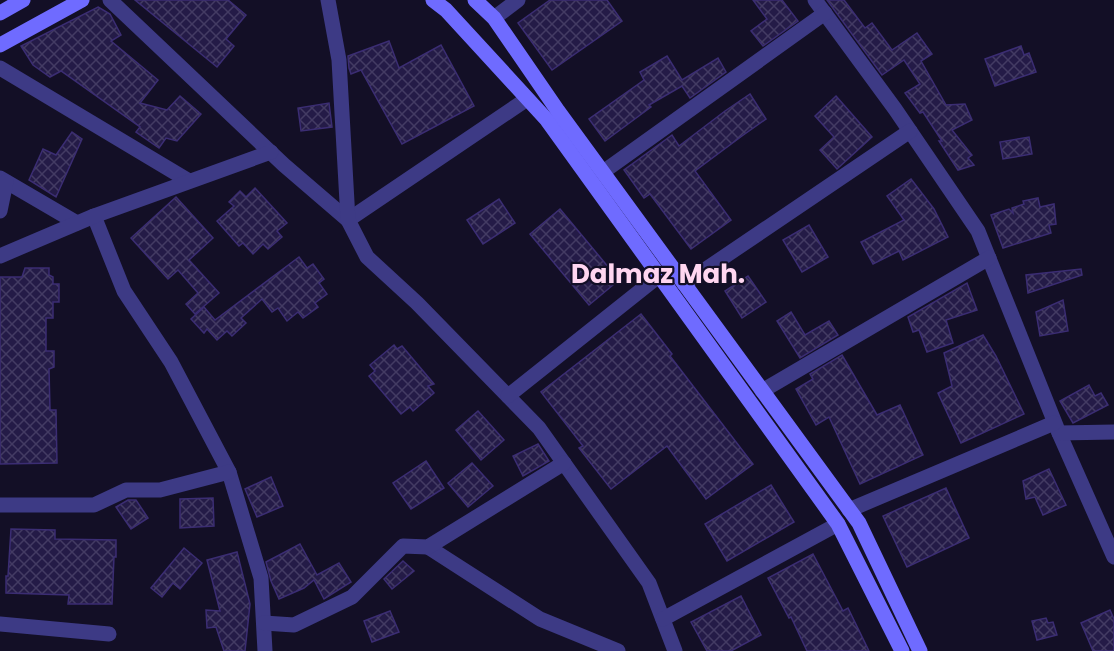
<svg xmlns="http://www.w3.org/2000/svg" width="1114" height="651" font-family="Poppins,sans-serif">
<defs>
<pattern id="building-cross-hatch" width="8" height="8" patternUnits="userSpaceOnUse" patternTransform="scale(1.5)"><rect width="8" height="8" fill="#241b47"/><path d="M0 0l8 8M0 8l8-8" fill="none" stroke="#433b63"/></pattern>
</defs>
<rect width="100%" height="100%" fill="#130f26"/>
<g fill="url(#building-cross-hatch)" stroke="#3b2d73" stroke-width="1.5">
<polygon points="135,0 228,0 246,15 226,39 234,46 217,67"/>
<polygon points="550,0 607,0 622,21 552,70 518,23"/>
<polygon points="753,0 782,0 798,21 763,46 751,31 767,19"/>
<polygon points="827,0 844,0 865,28 872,23 892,50 917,33 932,54 921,61 946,105 965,104 972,120 952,130 972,155 968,158 974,165 958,170 939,141 942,141 923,112 920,113 905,93 920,84 904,60 882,75"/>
<polygon points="98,7 110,14 121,35 111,41 158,80 140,103 167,110 180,96 201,114 177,141 166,138 159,148 136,132 140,127 61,71 50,77 33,65 21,46"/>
<polygon points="389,41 399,68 441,45 474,106 402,144 361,70 351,74 349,68 348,56"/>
<polygon points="1021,46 1024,55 1029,53 1036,72 995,86 985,59"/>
<polygon points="667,56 682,80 718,58 726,72 690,98 682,86 649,105 651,107 605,141 589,119 644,80 640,72"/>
<polygon points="750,94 766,119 742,136 695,171 731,220 691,249 650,194 644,198 624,170 672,135 679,146 725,111"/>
<polygon points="836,96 872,137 837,169 820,150 834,137 815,116"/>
<polygon points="329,103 332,127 301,131 298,108"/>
<polygon points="72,132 82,139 56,197 29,180 43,149 56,155"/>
<polygon points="1029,137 1032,154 1003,159 1000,142"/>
<polygon points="911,179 934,209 948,237 903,260 899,251 873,264 861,242 904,220 887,196"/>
<polygon points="255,188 287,223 277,231 282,237 268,249 263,244 253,254 243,243 239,246 217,221 234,206 229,202 240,191 246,197"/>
<polygon points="176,197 213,238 189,260 219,293 195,314 186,304 198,293 178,270 168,279 131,238"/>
<polygon points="1038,198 1040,207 1054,204 1056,224 1049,225 1051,233 1003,248 991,215 1009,209 1013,213 1012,208 1024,204 1023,201"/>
<polygon points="499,199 515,223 483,244 467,220"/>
<polygon points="560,209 619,280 589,305 530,234"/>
<polygon points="809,225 828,257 802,272 783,240"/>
<polygon points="299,257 307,268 313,264 324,279 319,283 327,294 315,303 318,307 303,318 298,312 287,321 278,308 272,312 262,299 241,318 246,323 232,336 227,331 217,340 207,329 204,333 191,319 204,307 215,320"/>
<polygon points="25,268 49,268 49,275 53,277 53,284 59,284 59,302 53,302 53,318 46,318 46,351 54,351 54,367 49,369 50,410 56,410 57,463 0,464 0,277 22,277"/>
<polygon points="1081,269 1082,275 1028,293 1026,275"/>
<polygon points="748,276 766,302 742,318 725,291"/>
<polygon points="967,283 977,310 946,320 953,343 927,352 919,330 913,332 908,317"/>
<polygon points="1063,300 1068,331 1040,336 1036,312"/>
<polygon points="791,312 805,335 829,321 838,335 800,358 777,321"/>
<polygon points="641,314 672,354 670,356 753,464 706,499 667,446 611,489 579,448 583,446 541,392"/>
<polygon points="983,335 996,356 1024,414 961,443 938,393 952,386 944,353"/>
<polygon points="394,345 397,349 402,346 434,384 428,386 434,393 413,411 410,407 401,414 369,376 375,371 370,365"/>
<polygon points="842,355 877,415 900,405 923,455 860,484 829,417 816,425 796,389 813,379 810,374"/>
<polygon points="1089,385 1095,396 1101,393 1108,405 1073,423 1060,401"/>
<polygon points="478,411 504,440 481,460 456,430"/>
<polygon points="538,444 549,461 523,476 513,456"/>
<polygon points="426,461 444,488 411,509 393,483"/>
<polygon points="472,463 493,486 468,507 448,483"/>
<polygon points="1049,469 1066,505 1043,515 1035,497 1026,499 1023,481"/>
<polygon points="271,477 283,506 257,517 245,489"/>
<polygon points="771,485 794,522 727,561 705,524"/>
<polygon points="946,488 969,538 907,567 883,516"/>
<polygon points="213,498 214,526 180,528 180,499"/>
<polygon points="128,500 136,500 148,518 131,529 116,507"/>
<polygon points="11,529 55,530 55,539 116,540 116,557 114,557 112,604 68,604 69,595 6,593 6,576 8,576"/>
<polygon points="300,544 317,575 339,563 351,582 324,599 314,580 304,588 279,599 271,581 266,562"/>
<polygon points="184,548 202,563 180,589 173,583 162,597 151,588"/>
<polygon points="237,552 250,604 245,651 224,651 216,627 207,628 206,610 220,611 207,560"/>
<polygon points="813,554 843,611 848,608 869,651 807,651 791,617 789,618 768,578"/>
<polygon points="403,561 414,571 392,589 384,579"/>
<polygon points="741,596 761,635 731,651 707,651 691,622"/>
<polygon points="1110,610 1114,619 1114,651 1093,651 1081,623"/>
<polygon points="390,611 399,632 372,642 364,621"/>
<polygon points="1046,618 1048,623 1053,622 1057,635 1037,640 1032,621"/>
</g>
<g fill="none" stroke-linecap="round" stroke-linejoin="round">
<g stroke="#3d3a85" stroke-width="15">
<polyline points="110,0 284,165 348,220 527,99"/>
<polyline points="328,0 339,60 348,220 367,257 417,303 539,428 649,583 675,651"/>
<polyline points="815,0 895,109 978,231 1059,433 1114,557"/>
<polyline points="494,18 518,0"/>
<polyline points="0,68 189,181"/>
<polyline points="603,172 825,13"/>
<polyline points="0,178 77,223"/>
<polyline points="0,211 6,182"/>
<polyline points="94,216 124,291 171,362 229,472 261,578 265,651"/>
<polyline points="0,256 94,216 271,152"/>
<polyline points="684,284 910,131"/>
<polyline points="762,391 989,258"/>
<polyline points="508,396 660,275"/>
<polyline points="1059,433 1114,432"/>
<polyline points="0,505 94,505 126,490 160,490 229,472"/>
<polyline points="849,510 1054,423"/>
<polyline points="428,547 540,619 618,651"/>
<polyline points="663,619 838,524"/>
<polyline points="264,623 294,625 352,597 403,546 428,547 564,463"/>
<polyline points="0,624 109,634"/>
</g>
<g stroke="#6f6bff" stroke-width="15">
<polyline points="433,0 446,10 547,120 838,524 902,651"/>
<polyline points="475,0 494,18 558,111 859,523 920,651"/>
<polyline points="0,13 23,0"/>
<polyline points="0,45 82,0"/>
</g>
</g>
<g text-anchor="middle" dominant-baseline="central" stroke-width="4.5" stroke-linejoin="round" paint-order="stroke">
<g font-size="26" font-weight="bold" fill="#ffd6f0" stroke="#130f26">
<text x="658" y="274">Dalmaz Mah.</text>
</g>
</g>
</svg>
